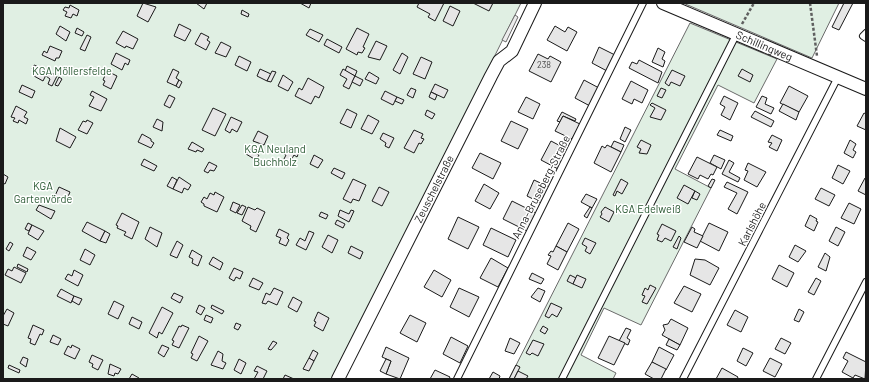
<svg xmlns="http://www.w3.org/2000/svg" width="869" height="382" font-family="Barlow,sans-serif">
<rect width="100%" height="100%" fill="#fff"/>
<g fill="#e0efe3" stroke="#6a6a6a">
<polygon points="3,3 521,3 334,379 3,379"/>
<polygon points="683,3 839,3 812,58"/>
<polygon points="690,23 777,59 754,103 718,85 675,169 711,188 641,325 604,308 581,355 616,373 613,379 509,379"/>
</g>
<polygon fill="#ededed" stroke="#6a6a6a" points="515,15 518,17 506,42 502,40"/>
<g fill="#e6e6e6" stroke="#1a1a1a">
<polygon points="143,3 156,7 148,22 137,16"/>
<polygon points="196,3 207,3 204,9"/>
<polygon points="300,3 311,3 309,8"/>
<polygon points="419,3 444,3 435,21 428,17 430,14 417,7"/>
<polygon points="473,3 493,3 489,11"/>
<polygon points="844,3 853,3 839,30 832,27"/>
<polygon points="70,5 79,10 77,16 73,14 71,18 65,16 67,12 63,10 65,7 69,8"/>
<polygon points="450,6 460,11 453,26 443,21"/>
<polygon points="242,10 249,14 248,17 241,14"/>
<polygon points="179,24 191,30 185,41 174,36"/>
<polygon points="60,26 70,32 66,41 56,34"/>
<polygon points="555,26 565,32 568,27 577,32 567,51 547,40"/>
<polygon points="77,28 84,32 82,36 75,33"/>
<polygon points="357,28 369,34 363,47 365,48 362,53 358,52 357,55 346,49"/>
<polygon points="310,29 323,35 319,42 306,35"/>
<polygon points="123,31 138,39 133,49 126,46 125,48 116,43"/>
<polygon points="201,33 209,37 207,40 210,42 206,50 195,44"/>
<polygon points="87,35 91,37 85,51 80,49"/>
<polygon points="327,39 342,47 339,53 324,45"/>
<polygon points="376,41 387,46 380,60 368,57"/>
<polygon points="221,42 231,47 226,57 215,53"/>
<polygon points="50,46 62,51 59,58 56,58 55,61 42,55 44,51 47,53"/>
<polygon points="599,47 615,55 607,71 592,63"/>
<polygon points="658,48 665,52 662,59 665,61 663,67 652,62"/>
<polygon points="116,53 130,60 128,65 125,63 122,70 111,64"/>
<polygon points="402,53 408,57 400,74 393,70"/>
<polygon points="538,54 548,59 550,56 561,62 551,82 529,71"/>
<polygon points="239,56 251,62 247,71 235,65"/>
<polygon points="421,57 432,62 425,79 413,74"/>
<polygon points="639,60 662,72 658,83 629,68 632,62 637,64"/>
<polygon points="34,65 48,71 43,81 34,76 36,71 32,69"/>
<polygon points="347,66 357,71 355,76 345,71"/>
<polygon points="173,69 179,72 176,78 179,80 176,86 167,82"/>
<polygon points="260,69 271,74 267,81 257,76"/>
<polygon points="343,69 355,76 349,89 343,86 347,79 340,75"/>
<polygon points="742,69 753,75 750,82 738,76"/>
<polygon points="672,70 685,76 680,86 671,82 669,86 665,83"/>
<polygon points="48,71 57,76 52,86 48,84 50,79 46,76"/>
<polygon points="107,71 117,76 111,89 103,85 105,81 103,80"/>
<polygon points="272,71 276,72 271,82 267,81"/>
<polygon points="369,72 379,78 376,84 365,79"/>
<polygon points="283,75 293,82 288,91 278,86"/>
<polygon points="355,76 363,80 360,86 352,82"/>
<polygon points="59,77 62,79 58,86 55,85"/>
<polygon points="308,78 324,87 319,98 315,96 311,104 295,96 299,88 302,90"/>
<polygon points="179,80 182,82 179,88 176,86"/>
<polygon points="584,80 599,88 590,106 575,98"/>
<polygon points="631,81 648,90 642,103 634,99 632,104 622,99"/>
<polygon points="435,84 448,90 444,98 431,92"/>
<polygon points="22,85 35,91 32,98 19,92"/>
<polygon points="789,86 808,96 799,112 780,103"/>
<polygon points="411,88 416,90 413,98 407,95"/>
<polygon points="661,88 666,90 662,98 657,96"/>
<polygon points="92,91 107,99 101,111 89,106 94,97 90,95"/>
<polygon points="385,91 397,97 393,105 381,99"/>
<polygon points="431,92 437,95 435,100 429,97"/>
<polygon points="169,95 175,98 170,108 164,105"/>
<polygon points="724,96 738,103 730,120 721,115 725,107 720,104"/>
<polygon points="762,96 767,98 765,104 774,108 771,114 756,107"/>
<polygon points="397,97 404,100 402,104 395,101"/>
<polygon points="526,97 540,104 533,119 518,112"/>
<polygon points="652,103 666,110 661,120 650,117 655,108 650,105"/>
<polygon points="783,104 799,112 796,120 779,111"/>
<polygon points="16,106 27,112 24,117 28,119 26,124 19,120 18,123 13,121 15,118 11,117"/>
<polygon points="213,108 226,114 215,136 202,130"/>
<polygon points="347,109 357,114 351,128 340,123"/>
<polygon points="427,110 435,114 432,119 425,115"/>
<polygon points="755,111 774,121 771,127 751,117"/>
<polygon points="562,112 576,119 575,121 563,116 560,122 557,121"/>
<polygon points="864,113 866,114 866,130 857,126"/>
<polygon points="368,115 379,121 372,134 361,129"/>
<polygon points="563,116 580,124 572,139 555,131"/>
<polygon points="231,117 242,122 237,132 232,129 230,133 225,130"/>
<polygon points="157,119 163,122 162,131 153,127"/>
<polygon points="87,120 93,123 87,134 78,130 83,121 86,122"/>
<polygon points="511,121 528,129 518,149 501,141"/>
<polygon points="625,127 631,130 625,142 620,139"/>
<polygon points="60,128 76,137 70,148 56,141"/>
<polygon points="414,130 423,134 421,138 424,139 421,144 419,143 414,153 404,148"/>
<polygon points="720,130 733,136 731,141 717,135"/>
<polygon points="258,131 268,136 264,145 253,141"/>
<polygon points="383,133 394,138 389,148 385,146 386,143 380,139"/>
<polygon points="142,134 151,139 151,141 154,143 151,148 138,142"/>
<polygon points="772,135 782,140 777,151 769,147 772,143 768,142"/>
<polygon points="641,140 651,145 647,154 639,153 641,149 637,147"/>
<polygon points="850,140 856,144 853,150 856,152 853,158 844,153"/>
<polygon points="551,141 570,151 560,170 541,160"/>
<polygon points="614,141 624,145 621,152 611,147"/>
<polygon points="192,142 204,149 202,152 197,150 196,152 188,149"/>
<polygon points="607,145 621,152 611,172 594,163 602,146 605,148"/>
<polygon points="286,146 299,152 297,157 294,155 290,162 284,159 286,155 283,153"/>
<polygon points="250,149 259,155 256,160 246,154"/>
<polygon points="480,153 501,163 493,179 472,168"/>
<polygon points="314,155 323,160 318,168 310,164"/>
<polygon points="714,155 725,160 721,169 710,163"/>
<polygon points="697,157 717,167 713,175 711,174 708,179 700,175 698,179 688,174"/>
<polygon points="144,159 157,166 154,171 141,165"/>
<polygon points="729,160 734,163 729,172 740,178 738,182 722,174"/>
<polygon points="209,162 217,166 214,171 210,170 208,173 204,171"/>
<polygon points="748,163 766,172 757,187 744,180 748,171 745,170"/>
<polygon points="838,165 850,171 843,184 832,178"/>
<polygon points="334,168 345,173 342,179 331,173"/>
<polygon points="3,174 8,177 5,184 3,183"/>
<polygon points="172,177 177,180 173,189 167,186"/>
<polygon points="179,177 191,185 188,190 184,188 182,193 173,189"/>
<polygon points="865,178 866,178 866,195 858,191"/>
<polygon points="353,179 366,185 359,201 353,199 351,203 343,199"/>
<polygon points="621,179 628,183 622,194 617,191 615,196 613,195"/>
<polygon points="712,179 715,180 711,188 708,186"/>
<polygon points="534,180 549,187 541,203 527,196"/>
<polygon points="727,182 748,192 737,214 728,209 737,193 724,187"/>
<polygon points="484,184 499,193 490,209 475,201"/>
<polygon points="684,185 695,191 688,204 677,198"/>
<polygon points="59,187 70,192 67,199 64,198 62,202 54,198"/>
<polygon points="379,187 389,192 382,206 372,201"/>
<polygon points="821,188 835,195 829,206 815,199"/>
<polygon points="695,191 700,194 697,200 692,198"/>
<polygon points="215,192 224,197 217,212 204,206 204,204 201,202 204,197 207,199 210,193 214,195"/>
<polygon points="586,194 597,199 592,208 581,202"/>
<polygon points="512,201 536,213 527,231 503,219"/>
<polygon points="233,202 240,205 236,213 230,210"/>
<polygon points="849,203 861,209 854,224 841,218"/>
<polygon points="39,205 55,211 51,219 36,210"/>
<polygon points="242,205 246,207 242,215 237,213"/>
<polygon points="248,207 255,210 257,208 265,212 256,232 250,229 251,226 242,221"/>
<polygon points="590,207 592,208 587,218 584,216"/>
<polygon points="605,207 614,212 609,222 600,217 602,214 601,212"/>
<polygon points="340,210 349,214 351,210 354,211 349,222 338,216"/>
<polygon points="321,212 328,215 326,219 319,216"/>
<polygon points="122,213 139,222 132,239 124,235 126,232 117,228 118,226 116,225"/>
<polygon points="810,215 817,219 816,221 818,222 814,231 805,226"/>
<polygon points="458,217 479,227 468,249 448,239"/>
<polygon points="337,220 345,224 343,228 335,224"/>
<polygon points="87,222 105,231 100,241 82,231"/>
<polygon points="28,223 32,225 29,231 25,229"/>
<polygon points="568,223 579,229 567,252 556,246"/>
<polygon points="709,223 728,232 719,251 700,241"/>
<polygon points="662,224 676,231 671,241 665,238 662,242 657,240 659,235 657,234"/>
<polygon points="32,225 44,231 38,240 28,234"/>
<polygon points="150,227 162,233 157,247 145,239"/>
<polygon points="692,227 695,229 694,232 703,236 697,248 684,242"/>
<polygon points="836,227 845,232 838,246 829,241"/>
<polygon points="491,228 516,240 508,257 483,245"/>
<polygon points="279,229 289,234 287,238 289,240 286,246 279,243 281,238 276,236"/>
<polygon points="105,231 110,234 106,243 100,241"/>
<polygon points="309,231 314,233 306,250 296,245 300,238 305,241"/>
<polygon points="328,235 338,240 332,253 322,247"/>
<polygon points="679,236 681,238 677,249 673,247"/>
<polygon points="585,238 596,243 590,254 585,251 587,247 582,244"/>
<polygon points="177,241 183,245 177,258 170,255"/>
<polygon points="10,242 13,244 9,251 6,249"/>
<polygon points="795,245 806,251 798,262 789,257"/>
<polygon points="351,246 363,252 360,259 348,253"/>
<polygon points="556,246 567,252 558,270 547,264 551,256 548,255 551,251 553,252"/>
<polygon points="27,247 36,252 31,260 23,256"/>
<polygon points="85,249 95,255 90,265 80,260"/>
<polygon points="192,250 202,256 198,266 192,263 193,259 189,257"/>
<polygon points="825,253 830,257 826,271 818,267"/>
<polygon points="213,257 223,263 220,270 209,264"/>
<polygon points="491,258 508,268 498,287 480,278"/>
<polygon points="695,259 705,260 719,268 710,285 690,275"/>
<polygon points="18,264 28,269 27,272 17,267"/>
<polygon points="779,265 794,273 787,287 772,279"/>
<polygon points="14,267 26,273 21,283 5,275 8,269 12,271"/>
<polygon points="234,268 243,272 240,279 236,277 234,281 229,278"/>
<polygon points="74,270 83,275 78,286 65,279 68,274 72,276"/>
<polygon points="434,270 451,280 442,297 424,287"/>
<polygon points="532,273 544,279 541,284 529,279"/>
<polygon points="570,275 576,278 573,284 567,281"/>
<polygon points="577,275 586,279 582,288 573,284"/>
<polygon points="253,278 263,283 259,290 249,286"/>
<polygon points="816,278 821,281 814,295 808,292"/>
<polygon points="650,285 656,288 647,304 642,302 645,296 642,295 645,288 648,290"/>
<polygon points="684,286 701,294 692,312 674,303"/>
<polygon points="274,288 283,292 277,305 268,301 266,304 262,303 266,293 270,295"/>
<polygon points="459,288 479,297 469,317 450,307"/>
<polygon points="538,288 545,291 540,302 531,297"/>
<polygon points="61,289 74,296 71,303 57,296"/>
<polygon points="174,293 183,297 180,303 171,298"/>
<polygon points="74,296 82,299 79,305 72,301"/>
<polygon points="293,297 302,302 297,312 288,307"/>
<polygon points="114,301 124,306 118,319 108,314"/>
<polygon points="551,303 562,308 557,317 552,314 549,318 545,316"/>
<polygon points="199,305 205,308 201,315 196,312"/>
<polygon points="212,305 224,311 222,314 211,308"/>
<polygon points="162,307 173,313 162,334 159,332 157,338 149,333"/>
<polygon points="7,309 14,313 8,326 3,324 3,316"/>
<polygon points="799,309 804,312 799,322 794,320"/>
<polygon points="735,310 748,317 741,332 727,325"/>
<polygon points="318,312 329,318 323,331 314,326 316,322 314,321"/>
<polygon points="206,315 213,318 211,323 204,320"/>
<polygon points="410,315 426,323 417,342 400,333"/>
<polygon points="132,317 142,322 139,329 129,324"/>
<polygon points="671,319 688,328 680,345 662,335 665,330 663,325 668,324"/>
<polygon points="236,323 241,325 238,330 234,328"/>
<polygon points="33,325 44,330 42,335 40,334 35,345 30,343 31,339 28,338"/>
<polygon points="182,325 189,328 179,348 172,345 174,341 172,340 179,326 181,327"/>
<polygon points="543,326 548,329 545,334 540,331"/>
<polygon points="626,328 631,330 627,338 630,340 628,345 619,341"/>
<polygon points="53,335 61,339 58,345 50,342"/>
<polygon points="199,336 208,341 197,361 191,358 193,354 191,353"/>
<polygon points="609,336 625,343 614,365 598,358"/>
<polygon points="451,337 468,346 460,363 443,354"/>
<polygon points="510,338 520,343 514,354 505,351"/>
<polygon points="781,338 791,343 785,354 775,349"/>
<polygon points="669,339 680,345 677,350 666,345"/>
<polygon points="533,340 544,344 538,356 532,353 530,355 526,353"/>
<polygon points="273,341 277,343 271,350 268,349"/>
<polygon points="72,345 80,349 75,359 64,354 68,346 71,348"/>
<polygon points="162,345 169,348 164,357 158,353"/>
<polygon points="386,347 409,358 400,379 386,374 391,361 382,357"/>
<polygon points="659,347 674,355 666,370 652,362"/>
<polygon points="743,348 753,353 746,366 737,361"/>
<polygon points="313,350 318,353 314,361 309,358"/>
<polygon points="218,351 223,354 222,361 226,363 223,369 211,365"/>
<polygon points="846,352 866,362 865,379 855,375 853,378 842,372 848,361 843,358"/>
<polygon points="92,355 103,360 98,370 92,367 93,364 89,362"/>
<polygon points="23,357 28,359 26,367 20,363"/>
<polygon points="309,358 314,361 309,371 303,369"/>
<polygon points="770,358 782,364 775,377 763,371"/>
<polygon points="239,359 246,363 241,374 234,370"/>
<polygon points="386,359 391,361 386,374 380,371"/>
<polygon points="652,362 666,369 661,379 654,379 645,374"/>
<polygon points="110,364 121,369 118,374 115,373 114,376 108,374"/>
<polygon points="9,365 20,370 19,373 8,368"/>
<polygon points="516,365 520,367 514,379 509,379"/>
<polygon points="257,366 267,371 263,379 254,379 258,372 254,371"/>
<polygon points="722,368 738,377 737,379 716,379"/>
<polygon points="435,370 450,377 449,379 430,379"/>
<polygon points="518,371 528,376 526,379 514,379"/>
<polygon points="493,372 500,376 499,379 489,379"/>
<polygon points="132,374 139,378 138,379 129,379"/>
<polygon points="285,375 294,379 283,379"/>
</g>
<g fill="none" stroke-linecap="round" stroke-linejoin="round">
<g stroke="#1a1a1a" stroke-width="8">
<g id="service">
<polyline points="866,33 863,36 866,38"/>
<polyline points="457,379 643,3"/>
<polyline points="562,379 737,33"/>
<polyline points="683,379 838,77"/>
<polyline points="816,379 866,282"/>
</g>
</g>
<g stroke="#1a1a1a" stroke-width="14">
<g id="minor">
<path id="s1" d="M663,3L866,89"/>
<path id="s2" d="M338,379L491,76L499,61L512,51L535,3"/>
</g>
</g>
<g stroke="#5f5f5f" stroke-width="2.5" stroke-dasharray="3 2" stroke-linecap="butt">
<polyline points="810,3 817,56"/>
<polyline points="742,24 754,3"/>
</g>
<use href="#service" stroke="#fff" stroke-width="6"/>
<use href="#minor" stroke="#fff" stroke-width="12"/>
</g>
<g text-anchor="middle" stroke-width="3" stroke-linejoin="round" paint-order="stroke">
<g font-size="9" fill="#4d4d4d">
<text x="544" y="68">238</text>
</g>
<g font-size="11" fill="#1a1a1a" stroke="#fff">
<text dy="4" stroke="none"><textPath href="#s1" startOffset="110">Schillingweg</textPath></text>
<text transform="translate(541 187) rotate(-63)" y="4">Anna-Bruseberg-Straße</text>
<text dy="4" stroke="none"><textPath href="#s2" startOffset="213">Zeuschelstraße</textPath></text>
<text transform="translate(752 224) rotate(-63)" y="4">Karlshöhe</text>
</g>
<g font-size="11" fill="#2b5a34" stroke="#fff">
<text x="72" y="75">KGA Möllersfelde</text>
<text x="275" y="153">KGA Neuland<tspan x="275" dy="13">Buchholz</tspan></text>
<text x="43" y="190">KGA<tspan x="43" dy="13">Gartenvörde</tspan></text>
<text x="648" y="213">KGA Edelweiß</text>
</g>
</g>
<rect width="869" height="382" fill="none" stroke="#1a1a1a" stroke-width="8"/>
</svg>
